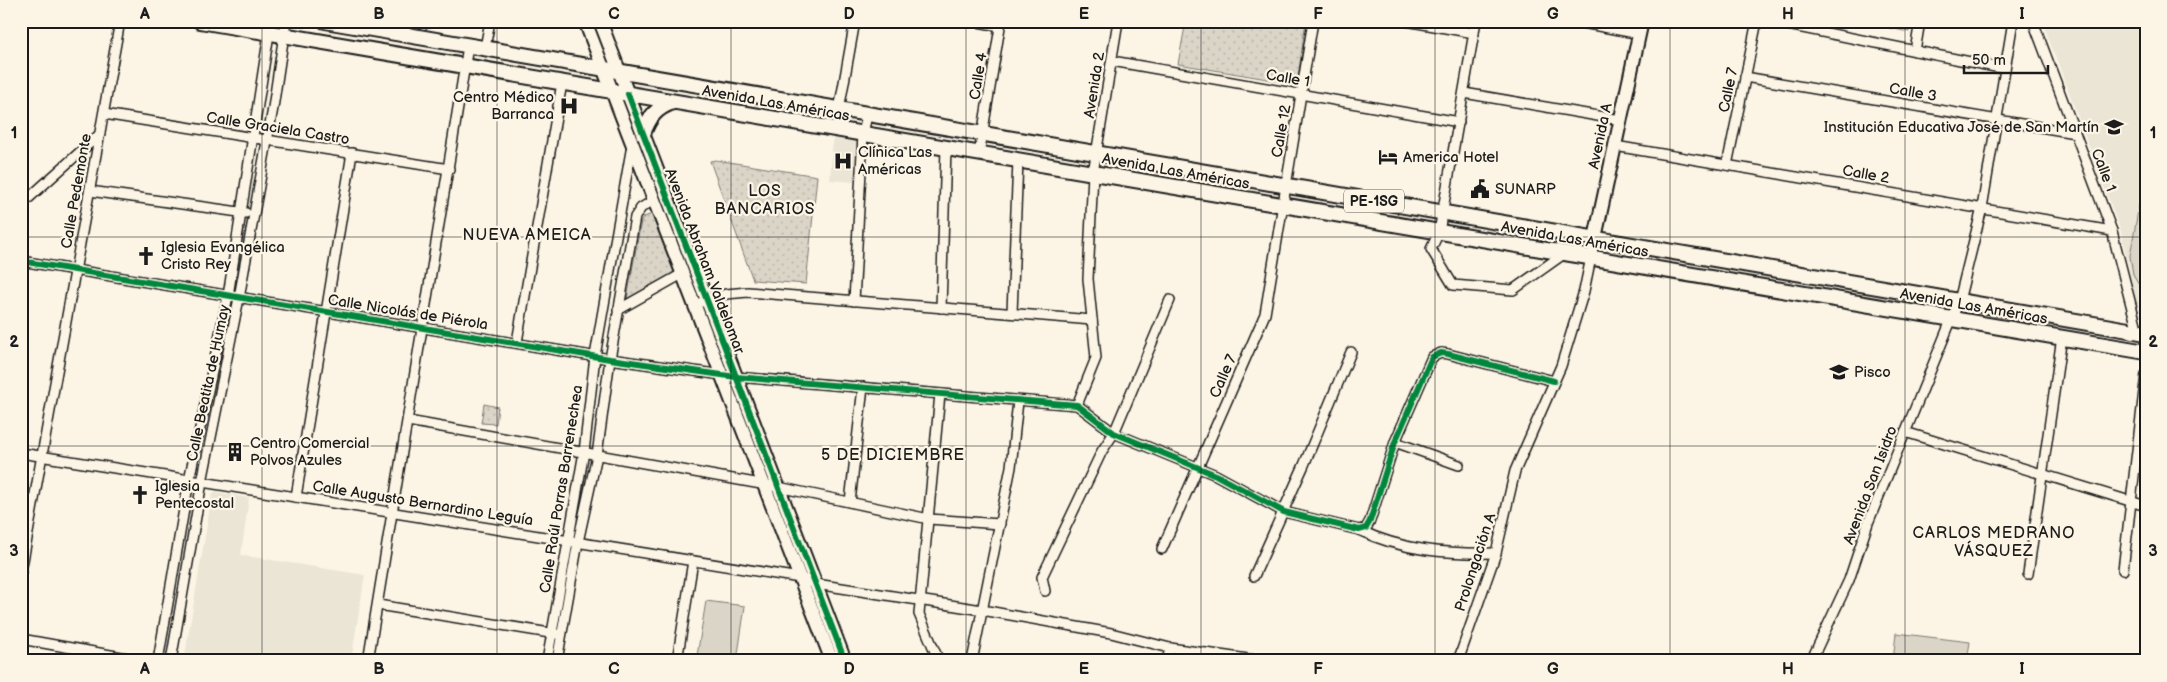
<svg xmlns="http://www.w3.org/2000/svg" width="2167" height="682" font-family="'Balsamiq Sans',sans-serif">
<defs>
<pattern id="park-dots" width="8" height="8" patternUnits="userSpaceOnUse" patternTransform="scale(1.25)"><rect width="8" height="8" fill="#dbd5c8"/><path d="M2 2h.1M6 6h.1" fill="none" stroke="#bbb6ab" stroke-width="1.8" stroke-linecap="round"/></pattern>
</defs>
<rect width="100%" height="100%" fill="#fcf5e5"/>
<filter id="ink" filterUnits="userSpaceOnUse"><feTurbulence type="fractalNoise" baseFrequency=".02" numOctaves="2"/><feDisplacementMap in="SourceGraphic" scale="10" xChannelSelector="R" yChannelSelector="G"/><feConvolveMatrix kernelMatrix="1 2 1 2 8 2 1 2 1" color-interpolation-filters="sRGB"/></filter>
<g filter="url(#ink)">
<g fill="#ebe5d6">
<polygon points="2042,21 2146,21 2146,317 2139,315 2121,232"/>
<polygon points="833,138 857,142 854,182 830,180"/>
<polygon points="216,492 249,498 241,555 365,575 351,661 184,661 212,495"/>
</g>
<g fill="#dbd5c8" stroke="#7c7872">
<polygon points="2146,166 2146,296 2133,274 2130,256"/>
<polygon points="706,601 745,606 737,661 697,656"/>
<polygon points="1896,633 1970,642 1967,661 1893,661"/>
</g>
<g fill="url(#park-dots)" stroke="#7c7872">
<polygon points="1186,21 1306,21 1297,84 1178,64"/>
<polygon points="1855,21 1911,21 1909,32"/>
<polygon points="716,160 817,176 806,284 753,280 710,161"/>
<polygon points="652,214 656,216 676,267 674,273 627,299 641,221 644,217"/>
<polygon points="484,404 498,407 496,424 481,423"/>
</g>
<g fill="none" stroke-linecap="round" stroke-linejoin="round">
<g stroke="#1c1c1c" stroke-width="12">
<g id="street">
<polyline points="972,21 1000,26"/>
<polyline points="1406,21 1474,33"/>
<polyline points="1476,21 1439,232 1431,249 1453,285 1513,290 1565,253"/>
<polyline points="1572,21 1640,34"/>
<polyline points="1768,21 2005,69"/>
<polyline points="2033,21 2112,231 2138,332"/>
<polyline points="485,48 490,21"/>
<polyline points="1915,51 1920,21"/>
<polyline points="1112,61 1459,122"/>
<polyline points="1745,77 2075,133"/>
<polyline points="1464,93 1621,120"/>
<polyline points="839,110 855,21"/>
<polyline points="104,114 449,169"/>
<polyline points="1615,146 2112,231"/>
<polyline points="979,154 1001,21"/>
<polyline points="1727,165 1757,21"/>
<polyline points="90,191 246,213"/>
<polyline points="21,205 100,134"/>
<polyline points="21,261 610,359 736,377 1077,405 1114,433 1216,475 1284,512 1359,530 1366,528 1370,521 1395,442 1432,357 1441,353 1448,354 1554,381"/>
<polyline points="854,301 863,134 867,115"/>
<polyline points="702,302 726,294 748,292 1092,320"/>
<polyline points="941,308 946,148"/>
<polyline points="618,310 682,274"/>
<polyline points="1012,313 1018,160"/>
<polyline points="517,342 562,83"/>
<polyline points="1077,405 1096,358 1088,279 1093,173 1118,21"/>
<polyline points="408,421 778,487 929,519 1000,524"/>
<polyline points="1905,432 2146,506"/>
<polyline points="1395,442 1459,465"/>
<polyline points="21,453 800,578 816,584 982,610 1111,633 1170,648 1262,661"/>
<polyline points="296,497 352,153"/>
<polyline points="850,502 863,387"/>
<path d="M1359,530C1403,551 1447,554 1496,553"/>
<polyline points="1162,549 1265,314 1313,21"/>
<polyline points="2123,570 2146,374"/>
<polyline points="21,572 120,21"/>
<polyline points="2028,574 2062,337"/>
<polyline points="1254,576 1304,465 1351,352"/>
<polyline points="1045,591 1042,577 1102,451 1114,433 1170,300"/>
<polyline points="378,605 556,634"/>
<polyline points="21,639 144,661"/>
<polyline points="158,661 189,480 228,296 271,21"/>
<polyline points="171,661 202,482 239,298 273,108 286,21"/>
<polyline points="368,661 468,46"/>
<polyline points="547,661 584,452 595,356 632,145"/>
<polyline points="557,661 578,542 597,455 610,359 635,217 641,208 654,200"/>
<polyline points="677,661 693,561"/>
<polyline points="939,661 919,614 940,394"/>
<polyline points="972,661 1011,467 1018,401"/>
<polyline points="1167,661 1170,648"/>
<polyline points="1458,661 1496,553 1515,471 1561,366 1584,291 1595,238"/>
<polyline points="1811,661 1849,580 1868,523 1959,301 1982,208 2013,21"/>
</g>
</g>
<g stroke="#1c1c1c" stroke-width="16">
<g id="secondary">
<polyline points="585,21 832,661"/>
<polyline points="600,21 845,661"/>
<polyline points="1595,238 1642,21"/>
</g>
</g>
<g stroke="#1c1c1c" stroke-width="18">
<g id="primary">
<polyline points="200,21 2146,352"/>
<polyline points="325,21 2146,333"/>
<path d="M643,134C649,117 656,108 673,102"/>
</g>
</g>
<use href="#street" stroke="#fcf5e5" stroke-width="9"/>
<use href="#secondary" stroke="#fcf5e5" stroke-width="12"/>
<use href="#primary" stroke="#fcf5e5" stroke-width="14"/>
<g stroke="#fcf5e5" stroke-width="9">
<g id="cycleway">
<polyline points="628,94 845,661"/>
<polyline points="21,261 610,359 736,377 1077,405 1114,433 1216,475 1284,512 1359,530 1366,528 1370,521 1395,442 1432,357 1441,353 1448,354 1554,381"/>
</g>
</g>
<use href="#cycleway" stroke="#00873e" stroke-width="6"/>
</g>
</g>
<path fill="none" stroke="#1c1c1c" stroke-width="1" stroke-opacity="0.55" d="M262,21V661M497,21V661M731,21V661M966,21V661M1201,21V661M1435,21V661M1670,21V661M1905,21V661M21,237H2146M21,446H2146"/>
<defs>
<g id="hospital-bare" transform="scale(1.5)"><path d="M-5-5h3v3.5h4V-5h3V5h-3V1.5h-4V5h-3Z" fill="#1c1c1c" stroke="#fcf5e5" stroke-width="2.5" paint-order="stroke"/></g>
<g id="school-bare" transform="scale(1.5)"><path d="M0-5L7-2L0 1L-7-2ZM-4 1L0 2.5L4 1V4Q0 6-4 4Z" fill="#1c1c1c" stroke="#fcf5e5" stroke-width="2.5" paint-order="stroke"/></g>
<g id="hotel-bare" transform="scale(1.5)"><path d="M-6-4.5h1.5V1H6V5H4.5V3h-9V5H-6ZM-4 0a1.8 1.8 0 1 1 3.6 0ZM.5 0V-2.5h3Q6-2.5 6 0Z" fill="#1c1c1c" stroke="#fcf5e5" stroke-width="2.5" paint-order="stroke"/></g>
<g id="civic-bare" transform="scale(1.5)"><path d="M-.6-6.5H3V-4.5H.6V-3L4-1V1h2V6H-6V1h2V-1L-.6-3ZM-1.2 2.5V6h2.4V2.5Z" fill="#1c1c1c" stroke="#fcf5e5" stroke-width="2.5" paint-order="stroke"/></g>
<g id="church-bare" transform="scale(1.5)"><path d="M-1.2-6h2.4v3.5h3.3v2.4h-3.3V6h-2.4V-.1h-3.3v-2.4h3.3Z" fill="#1c1c1c" stroke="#fcf5e5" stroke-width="2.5" paint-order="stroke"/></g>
<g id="building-bare" transform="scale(1.5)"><path d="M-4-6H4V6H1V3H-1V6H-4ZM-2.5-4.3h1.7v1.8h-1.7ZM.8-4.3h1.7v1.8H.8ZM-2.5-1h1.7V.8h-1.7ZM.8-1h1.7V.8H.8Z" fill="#1c1c1c" stroke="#fcf5e5" stroke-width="2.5" paint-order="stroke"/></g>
</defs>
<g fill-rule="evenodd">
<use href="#hospital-bare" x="569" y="106"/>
<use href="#school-bare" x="2114" y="127"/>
<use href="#hotel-bare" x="1388" y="157"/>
<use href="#hospital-bare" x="843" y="161"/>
<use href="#civic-bare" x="1480" y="189"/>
<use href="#church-bare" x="146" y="256"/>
<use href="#school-bare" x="1839" y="372"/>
<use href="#building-bare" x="235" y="452"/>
<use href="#church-bare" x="140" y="495"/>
</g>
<g text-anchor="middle" stroke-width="4.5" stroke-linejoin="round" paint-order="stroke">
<rect fill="#fcf5e5" stroke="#5f5d58" stroke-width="1" x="1344" y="189.5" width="60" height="23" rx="4"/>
<g font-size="14" font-weight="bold" fill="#1c1c1c">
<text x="1374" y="206">PE-1SG</text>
</g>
<g font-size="15" fill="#1c1c1c" stroke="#fcf5e5">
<text transform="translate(978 76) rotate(-81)" y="5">Calle 4</text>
<text transform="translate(1288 78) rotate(10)" y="5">Calle 1</text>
<text transform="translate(1094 85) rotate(-81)" y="5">Avenida 2</text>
<text transform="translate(1728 90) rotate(-78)" y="5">Calle 7</text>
<text transform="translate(1913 92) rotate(10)" y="5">Calle 3</text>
<text transform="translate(776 103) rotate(10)" y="5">Avenida Las Américas</text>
<text transform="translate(278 128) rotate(9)" y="5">Calle Graciela Castro</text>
<text transform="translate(1281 131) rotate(-80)" y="5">Calle 12</text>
<text transform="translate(1600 136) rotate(-78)" y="5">Avenida A</text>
<text transform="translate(2104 170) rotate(69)" y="5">Calle 1</text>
<text transform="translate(1176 171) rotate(10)" y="5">Avenida Las Américas</text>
<text transform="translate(1866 174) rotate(10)" y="5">Calle 2</text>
<text transform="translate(76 191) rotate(-80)" y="5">Calle Pedemonte</text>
<text transform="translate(1575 239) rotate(10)" y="5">Avenida Las Américas</text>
<text transform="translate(705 261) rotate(69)" y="5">Avenida Abraham Valdelomar</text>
<text transform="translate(1974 306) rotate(10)" y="5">Avenida Las Américas</text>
<text transform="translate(408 312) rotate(9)" y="5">Calle Nicolás de Piérola</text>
<text transform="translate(1223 376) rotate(-66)" y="5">Calle 7</text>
<text transform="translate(208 383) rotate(-78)" y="5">Calle Beatita de Humay</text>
<text transform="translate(1870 485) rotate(-69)" y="5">Avenida San Isidro</text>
<text transform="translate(561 489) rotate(-81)" y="5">Calle Raúl Porras Barrenechea</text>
<text transform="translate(423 503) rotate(9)" y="5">Calle Augusto Bernardino Leguía</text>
<text transform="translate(1475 562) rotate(-72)" y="5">Prolongación A</text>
</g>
<g font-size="15" fill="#1c1c1c" stroke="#fcf5e5" text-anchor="start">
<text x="554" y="102" text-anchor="end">Centro Médico<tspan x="554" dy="17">Barranca</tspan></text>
<text x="2099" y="132" text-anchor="end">Institución Educativa José de San Martín</text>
<text x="858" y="157">Clínica Las<tspan x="858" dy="17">Américas</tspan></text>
<text x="1403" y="162">America Hotel</text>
<text x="1495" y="194">SUNARP</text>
<text x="161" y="252">Iglesia Evangélica<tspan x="161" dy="17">Cristo Rey</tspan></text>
<text x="1854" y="377">Pisco</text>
<text x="250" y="448">Centro Comercial<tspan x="250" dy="17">Polvos Azules</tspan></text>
<text x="155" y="491">Iglesia<tspan x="155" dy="17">Pentecostal</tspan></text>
</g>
<g font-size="16" letter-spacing="1" fill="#1c1c1c" stroke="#fcf5e5">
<text x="765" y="196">LOS<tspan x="765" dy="18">BANCARIOS</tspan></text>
<text x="527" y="240">NUEVA AMEICA</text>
<text x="893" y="460">5 DE DICIEMBRE</text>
<text x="1994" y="538">CARLOS MEDRANO<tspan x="1994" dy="18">VÁSQUEZ</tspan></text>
</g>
</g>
<rect width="2167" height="682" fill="none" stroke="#fcf5e5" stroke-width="55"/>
<path d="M1964 65v8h84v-8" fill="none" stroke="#1c1c1c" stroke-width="2.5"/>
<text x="1972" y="65" font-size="15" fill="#1c1c1c" stroke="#fcf5e5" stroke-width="4" paint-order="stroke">50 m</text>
<rect x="28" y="28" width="2112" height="626" fill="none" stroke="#1c1c1c" stroke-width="2"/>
<g font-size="16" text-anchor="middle" font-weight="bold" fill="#1c1c1c">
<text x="145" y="19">A</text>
<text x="379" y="19">B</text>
<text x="614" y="19">C</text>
<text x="849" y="19">D</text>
<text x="1084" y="19">E</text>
<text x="1318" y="19">F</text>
<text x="1553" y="19">G</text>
<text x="1788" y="19">H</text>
<text x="2022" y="19">I</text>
<text x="14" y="138">1</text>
<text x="2153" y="138">1</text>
<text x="14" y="347">2</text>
<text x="2153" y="347">2</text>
<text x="14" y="556">3</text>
<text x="2153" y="556">3</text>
<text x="145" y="674">A</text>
<text x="379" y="674">B</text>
<text x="614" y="674">C</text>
<text x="849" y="674">D</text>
<text x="1084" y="674">E</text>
<text x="1318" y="674">F</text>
<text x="1553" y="674">G</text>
<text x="1788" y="674">H</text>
<text x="2022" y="674">I</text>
</g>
</svg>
